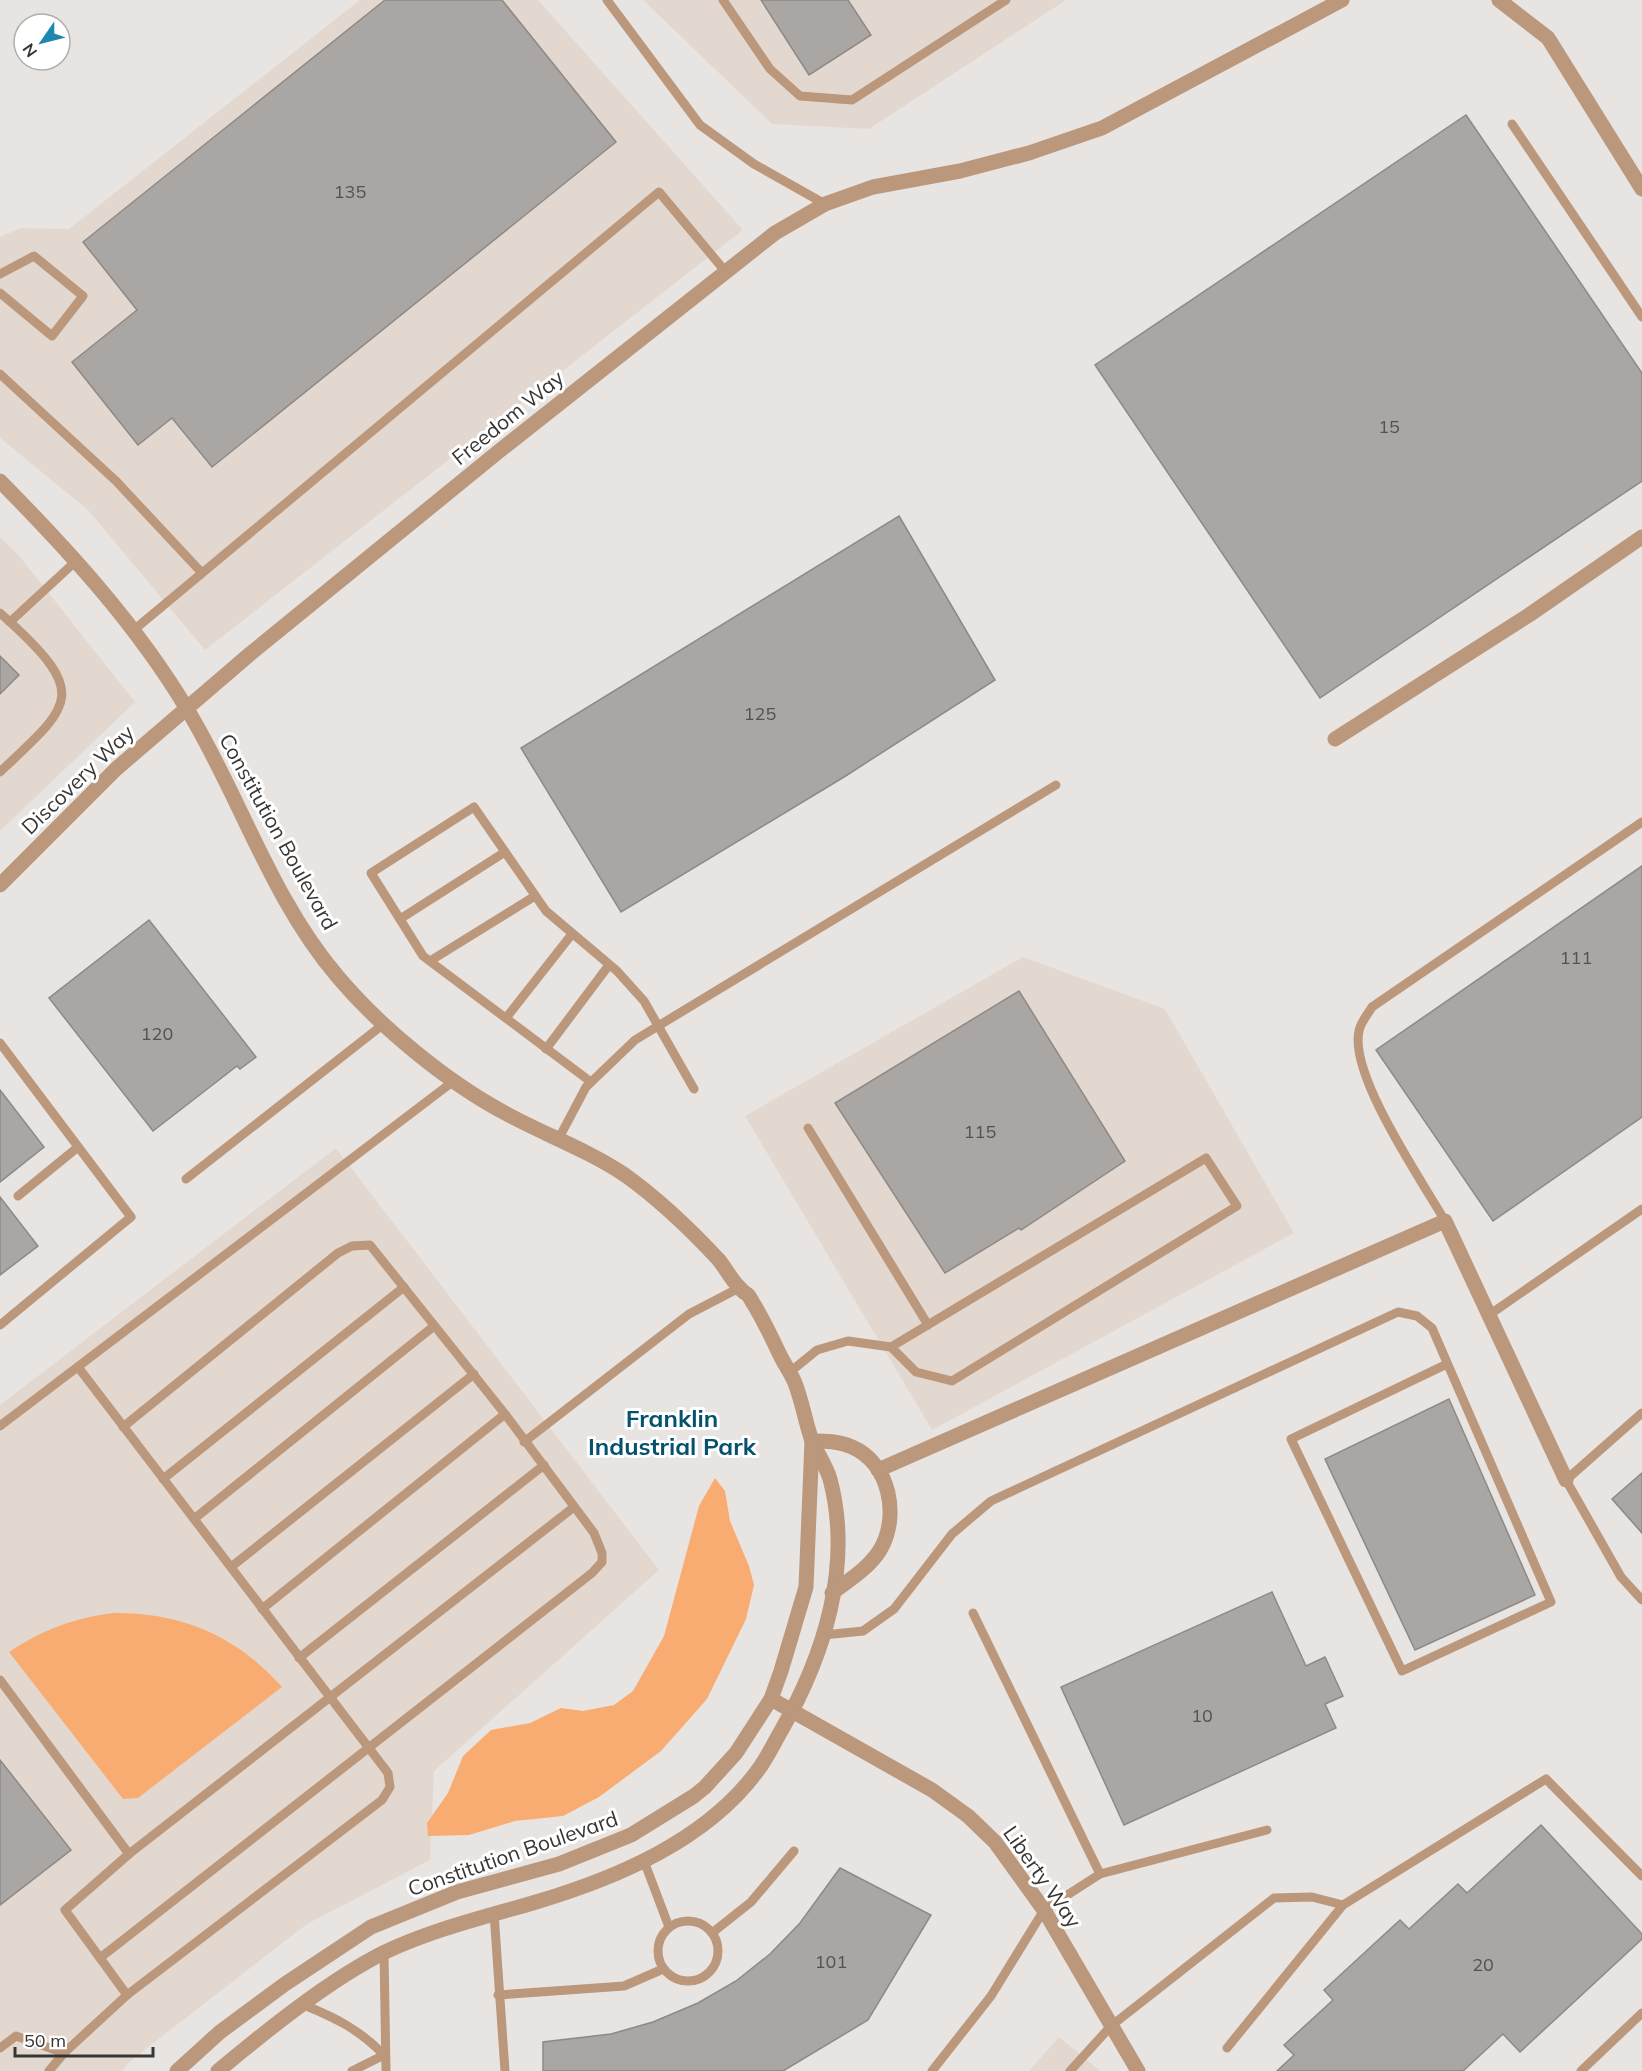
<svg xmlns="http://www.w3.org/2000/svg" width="1642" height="2071" font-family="Mulish,sans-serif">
<rect width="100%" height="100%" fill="#e8e4e1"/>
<g fill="#e3d8d0">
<polygon points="360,0 538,0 743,230 205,650 88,510 0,438 0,237 21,228 69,229"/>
<polygon points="643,0 1066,0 869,129 772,124"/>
<polygon points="0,537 20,557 135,702 0,831"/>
<polygon points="1023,957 1165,1009 1294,1233 932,1430 745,1116"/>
<polygon points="336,1148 659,1570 434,1771 430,1860 307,1924 129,2062 122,2071 0,2071 0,1405"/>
<polygon points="1059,2037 1100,2071 1029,2071"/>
</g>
<g fill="#f9ac71">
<polygon points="715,1478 725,1491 730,1521 749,1566 754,1585 746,1619 707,1699 661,1751 599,1797 563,1816 515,1821 469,1835 428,1836 427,1823 448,1793 463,1756 491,1730 530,1723 561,1708 583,1711 614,1705 633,1691 664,1636 699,1506"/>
<path d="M113,1613C181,1612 237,1636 282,1687L138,1798L123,1799L9,1652C42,1630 74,1618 113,1613Z"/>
</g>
<g fill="#aaa6a4" stroke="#8d8987" stroke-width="1.5">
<polygon points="385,0 502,0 616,142 212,467 172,418 138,445 72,362 137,310 83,242"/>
<polygon points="761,0 848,0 871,35 809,75"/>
<polygon points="1466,115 1642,373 1642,481 1320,698 1095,365"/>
<polygon points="899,516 995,680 844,777 621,912 521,748"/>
<polygon points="0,656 19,675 0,694"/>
<polygon points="1642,866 1642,1117 1493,1221 1376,1050"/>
<polygon points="149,920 256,1057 240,1069 237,1066 153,1131 49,998"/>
<polygon points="1019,991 1125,1161 1021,1230 1019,1228 945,1273 835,1103"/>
<polygon points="0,1090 44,1147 0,1182"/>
<polygon points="0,1197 38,1246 0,1275"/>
<polygon points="1449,1399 1535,1595 1415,1650 1325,1459"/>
<polygon points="1642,1473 1642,1533 1612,1499"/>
<polygon points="1272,1592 1306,1666 1325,1657 1343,1696 1325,1704 1336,1728 1124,1825 1061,1687"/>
<polygon points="0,1760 71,1850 0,1905"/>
<polygon points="1541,1825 1642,1934 1642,1939 1520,2052 1503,2034 1463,2071 1277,2071 1294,2055 1284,2045 1333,2000 1324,1990 1400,1920 1409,1929 1458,1884 1467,1893"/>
<polygon points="840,1868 931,1915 868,2020 783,2071 543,2071 543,2042 611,2034 653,2022 698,2003 736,1981 770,1954 800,1923"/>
</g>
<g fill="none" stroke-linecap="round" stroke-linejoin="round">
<g stroke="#bb977c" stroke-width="9">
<polyline points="607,0 700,125 754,164 825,204"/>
<polyline points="723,0 770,69 800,96 852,100 1006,0"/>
<polyline points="1512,124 1642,317"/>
<polyline points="0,274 34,256 83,296 52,336 0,293"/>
<polyline points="0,374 116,481 202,573"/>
<polyline points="0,613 10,622 76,561"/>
<polyline points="135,629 659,192 725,271"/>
<path d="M0,772C70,706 90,695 10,622"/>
<polyline points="400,919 505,852"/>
<polyline points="430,961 535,896"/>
<polyline points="506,1018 572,934"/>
<polyline points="0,1043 131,1217 0,1325"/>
<polyline points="546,1049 609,965"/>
<polyline points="591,1082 423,956 371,873 474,807 546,911 617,971 644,1001 694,1089"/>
<polyline points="808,1128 928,1325"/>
<polyline points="559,1138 586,1087 635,1040 1056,785"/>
<polyline points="186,1179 385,1023"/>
<polyline points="18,1196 78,1147"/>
<path d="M1445,1221C1422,1181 1349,1075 1359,1031C1360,1023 1368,1014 1372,1007L1642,822"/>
<polyline points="1489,1315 1642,1209"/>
<polyline points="78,1367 388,1773 390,1787 382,1800 127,1995"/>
<polyline points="790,1372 817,1350 848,1341 891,1347 916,1372 952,1381 1237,1206 1206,1158 891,1347"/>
<polyline points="1642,1413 1566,1480 1621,1577 1642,1600"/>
<polyline points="0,1426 455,1080"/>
<polyline points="524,1442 689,1314 739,1288"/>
<polyline points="163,1479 404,1287"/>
<polyline points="194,1519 434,1326"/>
<polyline points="231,1567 474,1374"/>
<polyline points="262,1609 505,1414"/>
<polyline points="973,1613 1100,1874"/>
<polyline points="824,1635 863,1631 894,1609 952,1534 991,1501 1398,1312 1417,1316 1432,1328 1551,1602 1402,1671 1291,1439 1447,1364"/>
<polyline points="299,1658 544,1465"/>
<polyline points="0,1680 129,1854 65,1910 127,1995 64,2053 49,2071"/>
<polyline points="129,1854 574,1507"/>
<polyline points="644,1861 669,1927"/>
<polyline points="494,1913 505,2071"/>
<circle cx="688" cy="1951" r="30"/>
<polyline points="712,1933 751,1902 794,1851"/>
<polyline points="384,1953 386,2071"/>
<polyline points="100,1958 592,1573 602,1562 602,1553 594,1533 505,1414 370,1245 352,1246 338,1253 123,1427"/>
<polyline points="498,1995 624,1986 663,1969"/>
<path d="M304,2005C336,2018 360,2030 384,2055L352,2071"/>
<polyline points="0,2048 16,2036 64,2053"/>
<polyline points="1227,2048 1343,1905"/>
<polyline points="932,2071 991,1996 1044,1910 1100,1874 1267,1830"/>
<polyline points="1070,2071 1111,2026 1274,1898 1312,1897 1343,1905 1546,1779 1642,1876"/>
<polyline points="1581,2071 1642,2013"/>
</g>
<g stroke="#bb977c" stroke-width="15">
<polyline points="1499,0 1548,38 1642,189"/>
<path d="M0,481C70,552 136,624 187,709C240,796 271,899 338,977C380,1027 447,1082 505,1113C545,1135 588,1150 625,1175C660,1200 689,1228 718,1259C725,1267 730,1278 738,1286C750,1300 744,1287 753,1303C763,1319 771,1336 779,1353C784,1364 791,1373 795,1383C802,1401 805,1420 811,1438C816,1452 826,1465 830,1479C853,1566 824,1656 781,1731C774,1743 767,1758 758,1770C707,1840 617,1878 536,1902C485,1917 434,1929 385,1952C329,1980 266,2031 218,2071"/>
<polyline points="1335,739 1529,615 1642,537"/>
<polyline points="0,885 116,769 250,654 498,452 775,233 825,204 873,187 960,171 1029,153 1102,128 1342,0"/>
<path d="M812,1441C826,1441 839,1441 852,1447C890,1463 900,1517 880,1550C869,1568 849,1580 832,1593"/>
<polyline points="878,1470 1445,1221 1566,1480"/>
<polyline points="771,1699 932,1790 968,1816 995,1842 1044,1910 1138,2071"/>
<polyline points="177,2071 220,2032 285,1984 371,1927 457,1892 559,1864 631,1835 694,1796 705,1787 736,1753 771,1699 781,1671 806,1587 812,1441"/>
</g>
</g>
<g text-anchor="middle" stroke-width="6" stroke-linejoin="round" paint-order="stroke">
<g font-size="18" fill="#545251">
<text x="350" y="198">135</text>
<text x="1389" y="433">15</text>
<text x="760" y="720">125</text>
<text x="1576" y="964">111</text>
<text x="157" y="1040">120</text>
<text x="980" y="1138">115</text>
<text x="1202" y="1722">10</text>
<text x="831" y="1968">101</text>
<text x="1483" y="1971">20</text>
</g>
<g font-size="21" fill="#383635" stroke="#fff">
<text transform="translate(508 418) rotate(-39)" y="7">Freedom Way</text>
<text transform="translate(78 780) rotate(-44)" y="7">Discovery Way</text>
<text transform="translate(278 832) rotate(61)" y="7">Constitution Boulevard</text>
<text transform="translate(513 1854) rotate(-19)" y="7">Constitution Boulevard</text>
<text transform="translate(1042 1877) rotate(55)" y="7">Liberty Way</text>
</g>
<g font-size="24" font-weight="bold" fill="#04526d" stroke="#fff">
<text x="672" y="1427">Franklin<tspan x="672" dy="28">Industrial Park</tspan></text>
</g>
</g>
<g transform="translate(42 42) rotate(235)"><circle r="28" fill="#ffffff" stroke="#afafae" stroke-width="1.5"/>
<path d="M0-4.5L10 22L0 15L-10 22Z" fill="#1d87af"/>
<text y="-9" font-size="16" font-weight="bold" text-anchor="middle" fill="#383635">N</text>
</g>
<path d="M15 2047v9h138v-9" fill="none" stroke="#383635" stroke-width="3"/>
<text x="24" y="2047" font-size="18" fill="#383635" stroke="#ffffff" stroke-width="4.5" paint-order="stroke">50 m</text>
</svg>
